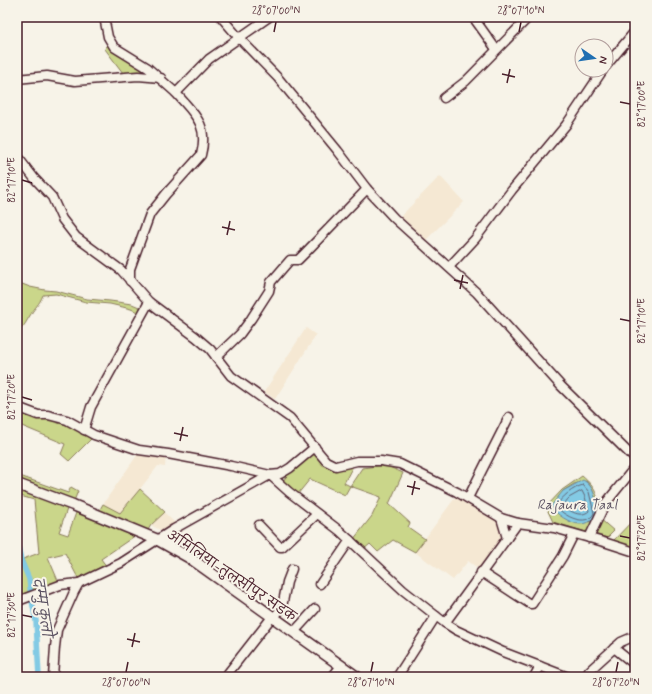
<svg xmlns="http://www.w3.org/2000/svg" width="652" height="694" font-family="Mynerve,'Playpen Sans Deva',sans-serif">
<rect width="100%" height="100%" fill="#f7f3e8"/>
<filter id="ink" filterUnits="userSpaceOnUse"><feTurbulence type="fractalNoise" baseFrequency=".025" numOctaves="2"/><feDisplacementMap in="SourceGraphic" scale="8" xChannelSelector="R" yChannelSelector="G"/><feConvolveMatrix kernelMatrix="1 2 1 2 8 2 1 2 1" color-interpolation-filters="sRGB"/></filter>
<g filter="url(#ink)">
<g fill="#f5e8d3">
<polygon points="440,176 464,202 426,240 400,217"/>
<polygon points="306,328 316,335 275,399 264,392"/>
<polygon points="140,451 166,455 165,467 158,466 140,489 175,523 162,531 123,510 120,514 103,504"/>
<polygon points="457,495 497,520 505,532 479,569 468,561 453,580 415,552"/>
<polygon points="17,620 26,677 17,677"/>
</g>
<g fill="#cad68a" stroke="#8a7a5a">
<polygon points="108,43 152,75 123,73 105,49"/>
<path d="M17,282L30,287L45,290L56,291L87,299L110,301L132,304L144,309L142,314L131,309L110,304L86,302L56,294L43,295C39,305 35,307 31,314C25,323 26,325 17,332Z"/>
<polygon points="17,410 58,420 93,437 69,461 61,454 65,444 17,424"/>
<path d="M311,454H314L331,469H344L353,466L344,483L350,486L362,468L385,465L403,473L389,504L410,523L408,527L425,539L415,552L393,540L378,552L370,544L363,550L353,540L372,516L381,497L350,486L345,495L310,479L297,495L283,483C285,473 303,461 311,454Z"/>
<polygon points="17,475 68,493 71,487 78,491 74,501 17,481"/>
<path d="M582,476C596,488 598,495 600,512L598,513C596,502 595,489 586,481L574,484L563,491L565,518L571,522L595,519L586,532L553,522L546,507L562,490Z"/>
<polygon points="17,487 68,506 59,532 68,535 77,510 139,533 101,559 107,567 83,578 78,578 65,553 48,557 59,583 32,594 29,576 23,559 39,553 34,500 17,495"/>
<polygon points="140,489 165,512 151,525 148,530 99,511 103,504 120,513"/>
<polygon points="599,518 614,531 607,538 592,533"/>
<polygon points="635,518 635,548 613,541"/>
<path d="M17,554C18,569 30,572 29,591L23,595H17Z"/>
</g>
<path fill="#83cae4" stroke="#6c869a" d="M583,480C595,486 596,501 598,513L595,519C591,521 585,524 580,524C571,524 555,514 551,506L563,491Z"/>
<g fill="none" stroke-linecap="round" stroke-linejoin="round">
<g stroke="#616375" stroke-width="1">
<path d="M583,485L589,492L594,513C587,528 563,516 556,506C562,497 572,488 583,485Z"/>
<path d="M582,491L585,497L589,511C581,518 570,512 563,505L569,498Z"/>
</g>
<polyline stroke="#83cae4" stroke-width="5.5" points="17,541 21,560 29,579 31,596 36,621 39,677"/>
<g stroke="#4a1f2b" stroke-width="11">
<g id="minor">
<polyline points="104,17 108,37 114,47 148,68 176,93"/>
<polyline points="221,17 240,39 278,78 338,151 367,189 394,218 477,293 561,386 635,459"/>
<polyline points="473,17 496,49"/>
<polyline points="606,66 635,31"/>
<polyline points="17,79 47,76 75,81 138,76 161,78"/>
<polyline points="444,98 466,81 529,17"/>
<polyline points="17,156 34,178 52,197 62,219 76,237 121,270 149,302 196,337 210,349 231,376 290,418 326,461 336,466 357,461 381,461 400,464 457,492 501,518 518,523 554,528 607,543 635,552"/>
<polyline points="449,267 475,239 512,190 566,125 603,70"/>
<path d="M130,281V269L150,214L166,194L201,155C209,124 194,114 176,93L209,59L269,17"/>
<polyline points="216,357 240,334 251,319 269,291 271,282 290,260 298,260 306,252 367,189"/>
<polyline points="17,407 38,415 48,415 67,420 94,435 139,450 168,454 231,466 270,475 289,492 340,531 403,590 445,623 456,630 503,652 568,677"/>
<polyline points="84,430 91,407 149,302"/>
<polyline points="468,498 509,417"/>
<polyline points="501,518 507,538"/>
<polyline points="259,525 280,547 282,547 317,514"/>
<polyline points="589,538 605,504 635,467"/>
<polyline points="481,572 530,604 532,604 563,556 574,534"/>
<polyline points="320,584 350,540"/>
<polyline points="18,601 60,585 79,583"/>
<polyline points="274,618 282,607 287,582 292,569"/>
<polyline points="445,623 518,523"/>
<polyline points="294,632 315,609"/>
<polyline points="614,648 635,665"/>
<polyline points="53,677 55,647 57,630 74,592 79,583 121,563 174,529 270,475 280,474 290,468 315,447"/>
<polyline points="225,677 272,617"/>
<polyline points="332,677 341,666"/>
<polyline points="397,677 436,616"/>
<polyline points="534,677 540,666"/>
<polyline points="586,677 589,671 621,642 635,636"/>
</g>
</g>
<g stroke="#4a1f2b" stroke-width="13">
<polyline id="major" points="17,484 73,505 158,540 190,558 357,677"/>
</g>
<use href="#minor" stroke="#f7f3e8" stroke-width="8"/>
<use href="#major" stroke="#f7f3e8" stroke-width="10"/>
</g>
</g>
<path fill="none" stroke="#4a1f2b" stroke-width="1.5" d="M274,32L276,22M519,32L521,22M502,74L515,77M507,83L510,69M620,102L630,104M22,180L32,183M222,227L235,230M227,235L230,221M454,280L468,283M460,289L463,275M620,319L630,321M22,397L32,400M174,433L188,436M180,441L183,427M407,486L420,489M412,495L415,481M620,536L630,538M22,615L32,617M127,639L140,642M132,647L135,633M126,672L128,662M371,672L373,662M616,672L618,662"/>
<g text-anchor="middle" stroke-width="4" stroke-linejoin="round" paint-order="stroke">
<g font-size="13" fill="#4a1f2b" stroke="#f7f3e8">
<text transform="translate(232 575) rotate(34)" y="5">अमिलिया-तुलसीपुर सडक</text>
</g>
<g font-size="14" font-style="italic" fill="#5b5262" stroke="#f7f3e8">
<text x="577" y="509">Rajaura Taal</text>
<text transform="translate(43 607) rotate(81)" y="5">दम्मु कुलो</text>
</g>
</g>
<rect width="652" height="694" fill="none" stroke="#f7f3e8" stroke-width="44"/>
<g transform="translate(594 58) rotate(103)"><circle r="19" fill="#f7f3e8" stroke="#b29e9c"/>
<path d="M0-3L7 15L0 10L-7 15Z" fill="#1f6fb2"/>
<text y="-6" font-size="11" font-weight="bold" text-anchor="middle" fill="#4a1f2b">N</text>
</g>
<rect x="22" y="22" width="608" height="650" fill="none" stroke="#4a1f2b" stroke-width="1.5"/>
<g font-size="10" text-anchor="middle" fill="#4a1f2b">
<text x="276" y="14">28°07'00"N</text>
<text x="521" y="14">28°07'10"N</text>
<text transform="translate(641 104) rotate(-90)" y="4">82°17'00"E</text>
<text transform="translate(11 180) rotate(-90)" y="4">82°17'10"E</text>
<text transform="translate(641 321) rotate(-90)" y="4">82°17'10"E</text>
<text transform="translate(11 397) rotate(-90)" y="4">82°17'20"E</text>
<text transform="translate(641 538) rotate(-90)" y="4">82°17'20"E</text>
<text transform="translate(11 615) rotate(-90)" y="4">82°17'30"E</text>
<text x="126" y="686">28°07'00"N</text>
<text x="371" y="686">28°07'10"N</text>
<text x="616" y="686">28°07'20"N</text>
</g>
</svg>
